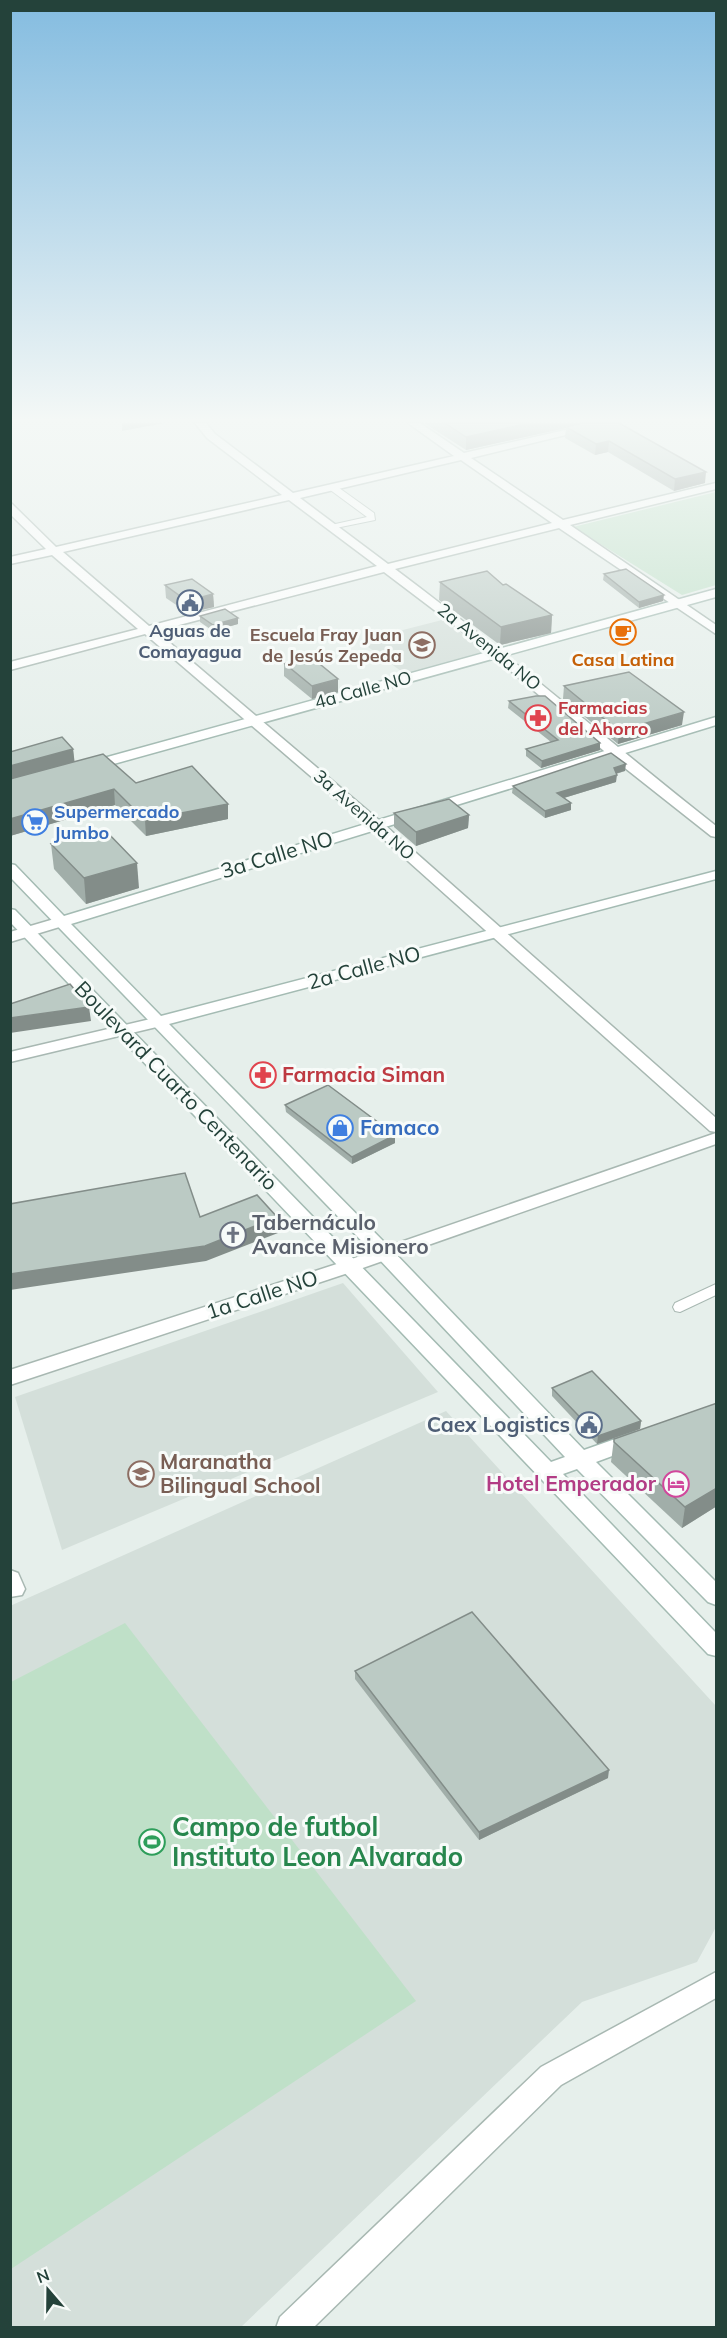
<svg xmlns="http://www.w3.org/2000/svg" width="727" height="2338" font-family="Mulish,sans-serif">
<rect width="100%" height="100%" fill="#e6efeb"/>
<g fill="#d4dfda">
<polygon points="442,620 484,649 484,653 405,674 360,641"/>
<polygon points="343,1283 438,1392 62,1550 15,1397"/>
<polygon points="446,1411 716,1706 716,1927 697,1962 582,2002 241,2327 11,2327 10,1606"/>
</g>
<g fill="#bfe0c8">
<polygon points="716,492 716,585 682,595 573,527"/>
<polygon points="125,1623 416,2001 11,2269 11,1682"/>
</g>
<g fill="none" stroke-linecap="round" stroke-linejoin="round">
<g stroke="#a8b8b2" stroke-width="2">
<g id="lane">
<polygon points="329,485 335,485 374,513 375,520 331,529 331,525 367,517 329,489"/>
<polygon points="716,1284 716,1295 680,1312 675,1311 673,1307 675,1303"/>
</g>
</g>
<g stroke="#a8b8b2" stroke-width="3">
<g id="street">
<path d="M195,423H206L215,434L293,493L454,456L408,423H420L464,453L596,423H615L471,458L563,520L716,483V489L570,525L716,625V634L559,528L395,569C505,651 608,741 716,826V837L711,836L611,757L483,647L384,572L156,631L381,822L716,1118V1132L710,1131L371,828L145,634L10,670V662L138,629L52,555L10,564V557L46,549L11,515L10,502L56,547L282,495L207,438ZM461,460L552,523L388,564L300,498ZM289,500L377,566L149,626L63,552Z"/>
<polygon points="61,917 66,919 69,922 66,925 10,942 10,932"/>
<polygon points="159,1017 165,1019 167,1022 165,1025 10,1062 10,1052"/>
<polygon points="716,1133 716,1144 357,1270 10,1385 10,1370 343,1262"/>
<polygon points="10,1570 18,1573 25,1589 22,1595 10,1597"/>
<polygon points="716,1972 716,1998 561,2085 313,2328 276,2328 280,2317 541,2067"/>
</g>
</g>
<g stroke="#a4bbb3" stroke-width="3">
<g id="secondary">
<polygon points="716,589 716,597 92,770 82,770 80,767 82,764"/>
<polygon points="716,717 716,725 71,924 161,1016 716,871 716,879 169,1024 392,1250 584,1450 635,1432 642,1435 645,1440 642,1445 596,1462 716,1582 716,1605 708,1602 577,1469 563,1474 716,1633 716,1656 708,1654 10,922 10,909 15,910 551,1462 565,1457 378,1258 10,877 10,864 15,865 64,916"/>
</g>
</g>
<use href="#lane" fill="#fff" fill-rule="evenodd"/>
<use href="#street" fill="#fff" fill-rule="evenodd"/>
<use href="#secondary" fill="#fff" fill-rule="evenodd"/>
</g>
<g fill="#a1aea9">
<polygon points="424,423 619,423 705,483 674,491 608,452 595,455 565,438 566,428 466,450"/>
<polygon points="604,574 663,601 639,608 603,580"/>
<polygon points="440,582 503,585 552,615 551,633 500,645 439,600"/>
<polygon points="165,585 213,594 214,607 188,613 166,598"/>
<polygon points="200,616 238,624 213,631 200,622"/>
<polygon points="284,663 338,692 312,699 284,676"/>
<polygon points="564,686 682,725 618,744 563,699"/>
<polygon points="509,701 600,750 541,768 526,756 526,749 551,742 508,708"/>
<polygon points="73,749 74,761 136,783 228,804 228,819 146,836 115,805 10,836"/>
<polygon points="625,771 616,774 616,782 564,798 571,803 571,810 545,818 512,793 513,786"/>
<polygon points="394,813 469,815 468,828 416,846 394,827"/>
<polygon points="51,844 139,888 86,904 54,869"/>
<polygon points="285,1105 395,1143 352,1164 286,1112"/>
<polygon points="552,1388 641,1421 640,1429 597,1444 552,1396"/>
<polygon points="717,1403 717,1506 682,1528 611,1462 614,1439"/>
<polygon points="355,1671 608,1778 479,1840 355,1679"/>
</g>
<g fill="#838d89">
<polygon points="122,423 165,423 122,431"/>
<polygon points="529,423 589,423 566,427 566,428 466,450 466,437"/>
<polygon points="609,441 608,452 595,455 596,444"/>
<polygon points="706,472 705,483 674,491 675,479"/>
<polygon points="213,594 214,607 188,613 187,601"/>
<polygon points="664,595 663,601 639,608 639,602"/>
<polygon points="552,615 551,633 500,645 501,627"/>
<polygon points="238,618 238,624 213,631 213,625"/>
<polygon points="338,679 338,692 312,699 312,686"/>
<polygon points="684,712 682,725 618,744 619,731"/>
<polygon points="600,743 600,750 541,768 542,761"/>
<polygon points="73,749 75,765 10,783 10,766"/>
<polygon points="626,764 625,771 614,774 614,768"/>
<polygon points="617,775 616,782 557,800 557,793"/>
<polygon points="114,789 115,805 10,836 10,819"/>
<polygon points="571,803 571,810 545,818 545,811"/>
<polygon points="228,804 228,819 146,836 145,820"/>
<polygon points="469,815 468,828 416,846 416,832"/>
<polygon points="137,863 139,888 86,904 84,878"/>
<polygon points="89,1007 91,1021 10,1033 10,1018"/>
<polygon points="395,1135 395,1143 352,1164 352,1157"/>
<polygon points="277,1217 278,1233 206,1261 10,1290 10,1274"/>
<polygon points="641,1421 640,1429 597,1444 598,1436"/>
<polygon points="717,1488 717,1506 682,1528 685,1507"/>
<polygon points="609,1770 608,1778 479,1840 479,1832"/>
</g>
<g fill="#bbcac4" stroke="#838d89" stroke-width="1.5">
<polygon points="445,423 529,423 466,437"/>
<polygon points="582,423 619,423 706,472 675,479 609,441 596,444 566,427"/>
<polygon points="626,569 664,595 639,602 604,574"/>
<polygon points="487,571 503,585 506,584 552,615 501,627 440,582"/>
<polygon points="192,579 213,594 187,601 165,585"/>
<polygon points="225,609 238,618 213,625 200,616"/>
<polygon points="310,656 338,679 312,686 284,663"/>
<polygon points="629,672 684,712 619,731 564,686"/>
<polygon points="536,696 545,696 600,743 542,761 526,749 558,740 509,701"/>
<polygon points="62,737 73,749 10,766 10,752"/>
<polygon points="611,753 626,764 614,768 617,775 557,793 571,803 545,811 513,786"/>
<polygon points="103,754 136,783 192,766 228,804 145,820 114,789 10,819 10,779"/>
<polygon points="449,799 469,815 416,832 394,813"/>
<polygon points="104,829 137,863 84,878 51,844"/>
<polygon points="70,984 89,1007 10,1018 10,1004"/>
<polygon points="328,1085 395,1135 352,1157 285,1105"/>
<polygon points="185,1173 200,1217 257,1195 277,1217 205,1246 10,1274 10,1204"/>
<polygon points="592,1371 641,1421 598,1436 552,1388"/>
<polygon points="717,1403 717,1488 685,1507 614,1442 614,1439"/>
<polygon points="472,1612 609,1770 479,1832 355,1671"/>
</g>
<linearGradient id="sky" x2="0" y2="1"><stop stop-color="#84bce0"/><stop offset="0.56" stop-color="#f4f8f6"/><stop offset="1" stop-color="#f4f8f6" stop-opacity="0"/></linearGradient>
<rect width="727" height="750" fill="url(#sky)"/>
<defs>
<g id="civic-ring" transform="scale(1.35)"><circle r="9.5" fill="#f7fbf9" stroke="#5c6f8a" stroke-width="1.5"/><path d="M-.6-6.5H3V-4.5H.6V-3L4-1V1h2V6H-6V1h2V-1L-.6-3ZM-1.2 2.5V6h2.4V2.5Z" fill="#5c6f8a"/></g>
<g id="cafe-ring" transform="scale(1.35)"><circle r="9.5" fill="#f7fbf9" stroke="#e8710a" stroke-width="1.5"/><path d="M-5.5-4.5H6V0H3Q3 3.5 0 3.5H-2.5Q-5.5 3.5-5.5 0ZM3-3.2v2h1.7v-2ZM-6 4.5H4V6H-6Z" fill="#e8710a"/></g>
<g id="school-ring" transform="scale(1.35)"><circle r="9.5" fill="#f7fbf9" stroke="#8d6e63" stroke-width="1.5"/><path d="M0-5L7-2L0 1L-7-2ZM-4 1L0 2.5L4 1V4Q0 6-4 4Z" fill="#8d6e63"/></g>
<g id="pharmacy-ring" transform="scale(1.35)"><circle r="9.5" fill="#f7fbf9" stroke="#e0444e" stroke-width="1.5"/><path d="M-2-6h4v4h4v4h-4v4h-4v-4h-4v-4h4Z" fill="#e0444e"/></g>
<g id="supermarket-ring" transform="scale(1.35)"><circle r="9.5" fill="#f7fbf9" stroke="#3f7fe0" stroke-width="1.5"/><path d="M-6-5.5h2.5l.6 2H6L4.5 2H-2.5L-4.4-4H-6ZM-1.5 3.2a1.3 1.3 0 1 0 .1 0ZM3 3.2a1.3 1.3 0 1 0 .1 0Z" fill="#3f7fe0"/></g>
<g id="shop-ring" transform="scale(1.35)"><circle r="9.5" fill="#f7fbf9" stroke="#3f7fe0" stroke-width="1.5"/><path d="M-5-2.5h2.3a2.7 3.5 0 0 1 5.4 0H5L5.5 6h-11ZM-1.5-2.5h3a1.5 2.3 0 0 0-3 0Z" fill="#3f7fe0"/></g>
<g id="church-ring" transform="scale(1.35)"><circle r="9.5" fill="#f7fbf9" stroke="#6b7280" stroke-width="1.5"/><path d="M-1.2-6h2.4v3.5h3.3v2.4h-3.3V6h-2.4V-.1h-3.3v-2.4h3.3Z" fill="#6b7280"/></g>
<g id="hotel-ring" transform="scale(1.35)"><circle r="9.5" fill="#f7fbf9" stroke="#d1479c" stroke-width="1.5"/><path d="M-6-4.5h1.5V1H6V5H4.5V3h-9V5H-6ZM-4 0a1.8 1.8 0 1 1 3.6 0ZM.5 0V-2.5h3Q6-2.5 6 0Z" fill="#d1479c"/></g>
<g id="stadium-ring" transform="scale(1.35)"><circle r="9.5" fill="#f7fbf9" stroke="#2e9e5b" stroke-width="1.5"/><path d="M0-5a6.5 5 0 1 0 0 10a6.5 5 0 1 0 0-10ZM-3.5-1.8h7v3.6h-7Z" fill="#2e9e5b"/></g>
</defs>
<g fill-rule="evenodd">
<use href="#civic-ring" x="190" y="603"/>
<use href="#cafe-ring" x="623" y="632"/>
<use href="#school-ring" x="422" y="645"/>
<use href="#pharmacy-ring" x="538" y="718"/>
<use href="#supermarket-ring" x="35" y="822"/>
<use href="#pharmacy-ring" x="263" y="1075"/>
<use href="#shop-ring" x="340" y="1128"/>
<use href="#church-ring" x="233" y="1235"/>
<use href="#civic-ring" x="589" y="1425"/>
<use href="#school-ring" x="141" y="1474"/>
<use href="#hotel-ring" x="676" y="1484"/>
<use href="#stadium-ring" x="152" y="1842"/>
</g>
<g text-anchor="middle" stroke-width="6" stroke-linejoin="round" paint-order="stroke">
<g font-size="18" font-weight="bold" fill="#4e5e75" stroke="#f7fbf9">
<text x="190" y="637">Aguas de<tspan x="190" dy="21">Comayagua</tspan></text>
</g>
<g font-size="18" font-weight="bold" fill="#785e54" stroke="#f7fbf9" text-anchor="end">
<text x="402" y="641">Escuela Fray Juan<tspan x="402" dy="21">de Jesús Zepeda</tspan></text>
</g>
<g font-size="18" fill="#24423a" stroke="#f7fbf9">
<text transform="translate(489 647) rotate(39)" y="6">2a Avenida NO</text>
<text transform="translate(363 690) rotate(-15)" y="6">4a Calle NO</text>
<text transform="translate(364 815) rotate(41)" y="6">3a Avenida NO</text>
</g>
<g font-size="18" font-weight="bold" fill="#c56008" stroke="#f7fbf9">
<text x="623" y="666">Casa Latina</text>
</g>
<g font-size="18" font-weight="bold" fill="#be3a42" stroke="#f7fbf9" text-anchor="start">
<text x="558" y="714">Farmacias<tspan x="558" dy="21">del Ahorro</tspan></text>
</g>
<g font-size="18" font-weight="bold" fill="#366cbe" stroke="#f7fbf9" text-anchor="start">
<text x="54" y="818">Supermercado<tspan x="54" dy="21">Jumbo</tspan></text>
</g>
<g font-size="21" fill="#24423a" stroke="#f7fbf9">
<text transform="translate(277 855) rotate(-17)" y="7">3a Calle NO</text>
<text transform="translate(364 968) rotate(-15)" y="7">2a Calle NO</text>
<text transform="translate(176 1086) rotate(46)" y="7">Boulevard Cuarto Centenario</text>
<text transform="translate(262 1295) rotate(-18)" y="7">1a Calle NO</text>
</g>
<g font-size="21" font-weight="bold" fill="#be3a42" stroke="#f7fbf9" text-anchor="start">
<text x="282" y="1082">Farmacia Siman</text>
</g>
<g font-size="21" font-weight="bold" fill="#366cbe" stroke="#f7fbf9" text-anchor="start">
<text x="360" y="1135">Famaco</text>
</g>
<g font-size="21" font-weight="bold" fill="#5b616d" stroke="#f7fbf9" text-anchor="start">
<text x="252" y="1230">Tabernáculo<tspan x="252" dy="24">Avance Misionero</tspan></text>
</g>
<g font-size="21" font-weight="bold" fill="#4e5e75" stroke="#f7fbf9" text-anchor="end">
<text x="570" y="1432">Caex Logistics</text>
</g>
<g font-size="21" font-weight="bold" fill="#785e54" stroke="#f7fbf9" text-anchor="start">
<text x="160" y="1469">Maranatha<tspan x="160" dy="24">Bilingual School</tspan></text>
</g>
<g font-size="21" font-weight="bold" fill="#b23c85" stroke="#f7fbf9" text-anchor="end">
<text x="656" y="1491">Hotel Emperador</text>
</g>
<g font-size="26" font-weight="bold" fill="#27864d" stroke="#f7fbf9" text-anchor="start">
<text x="172" y="1836">Campo de futbol<tspan x="172" dy="30">Instituto Leon Alvarado</tspan></text>
</g>
</g>
<rect width="727" height="2338" fill="none" stroke="#24423a" stroke-width="24"/>
<g transform="translate(48 2290) rotate(340)" stroke="#f7fbf9" stroke-width="4.5" paint-order="stroke">
<path d="M0-4.5L10 22L0 15L-10 22Z" fill="#24423a"/>
<text y="-9" font-size="16" font-weight="bold" text-anchor="middle" fill="#24423a">N</text>
</g>
</svg>
